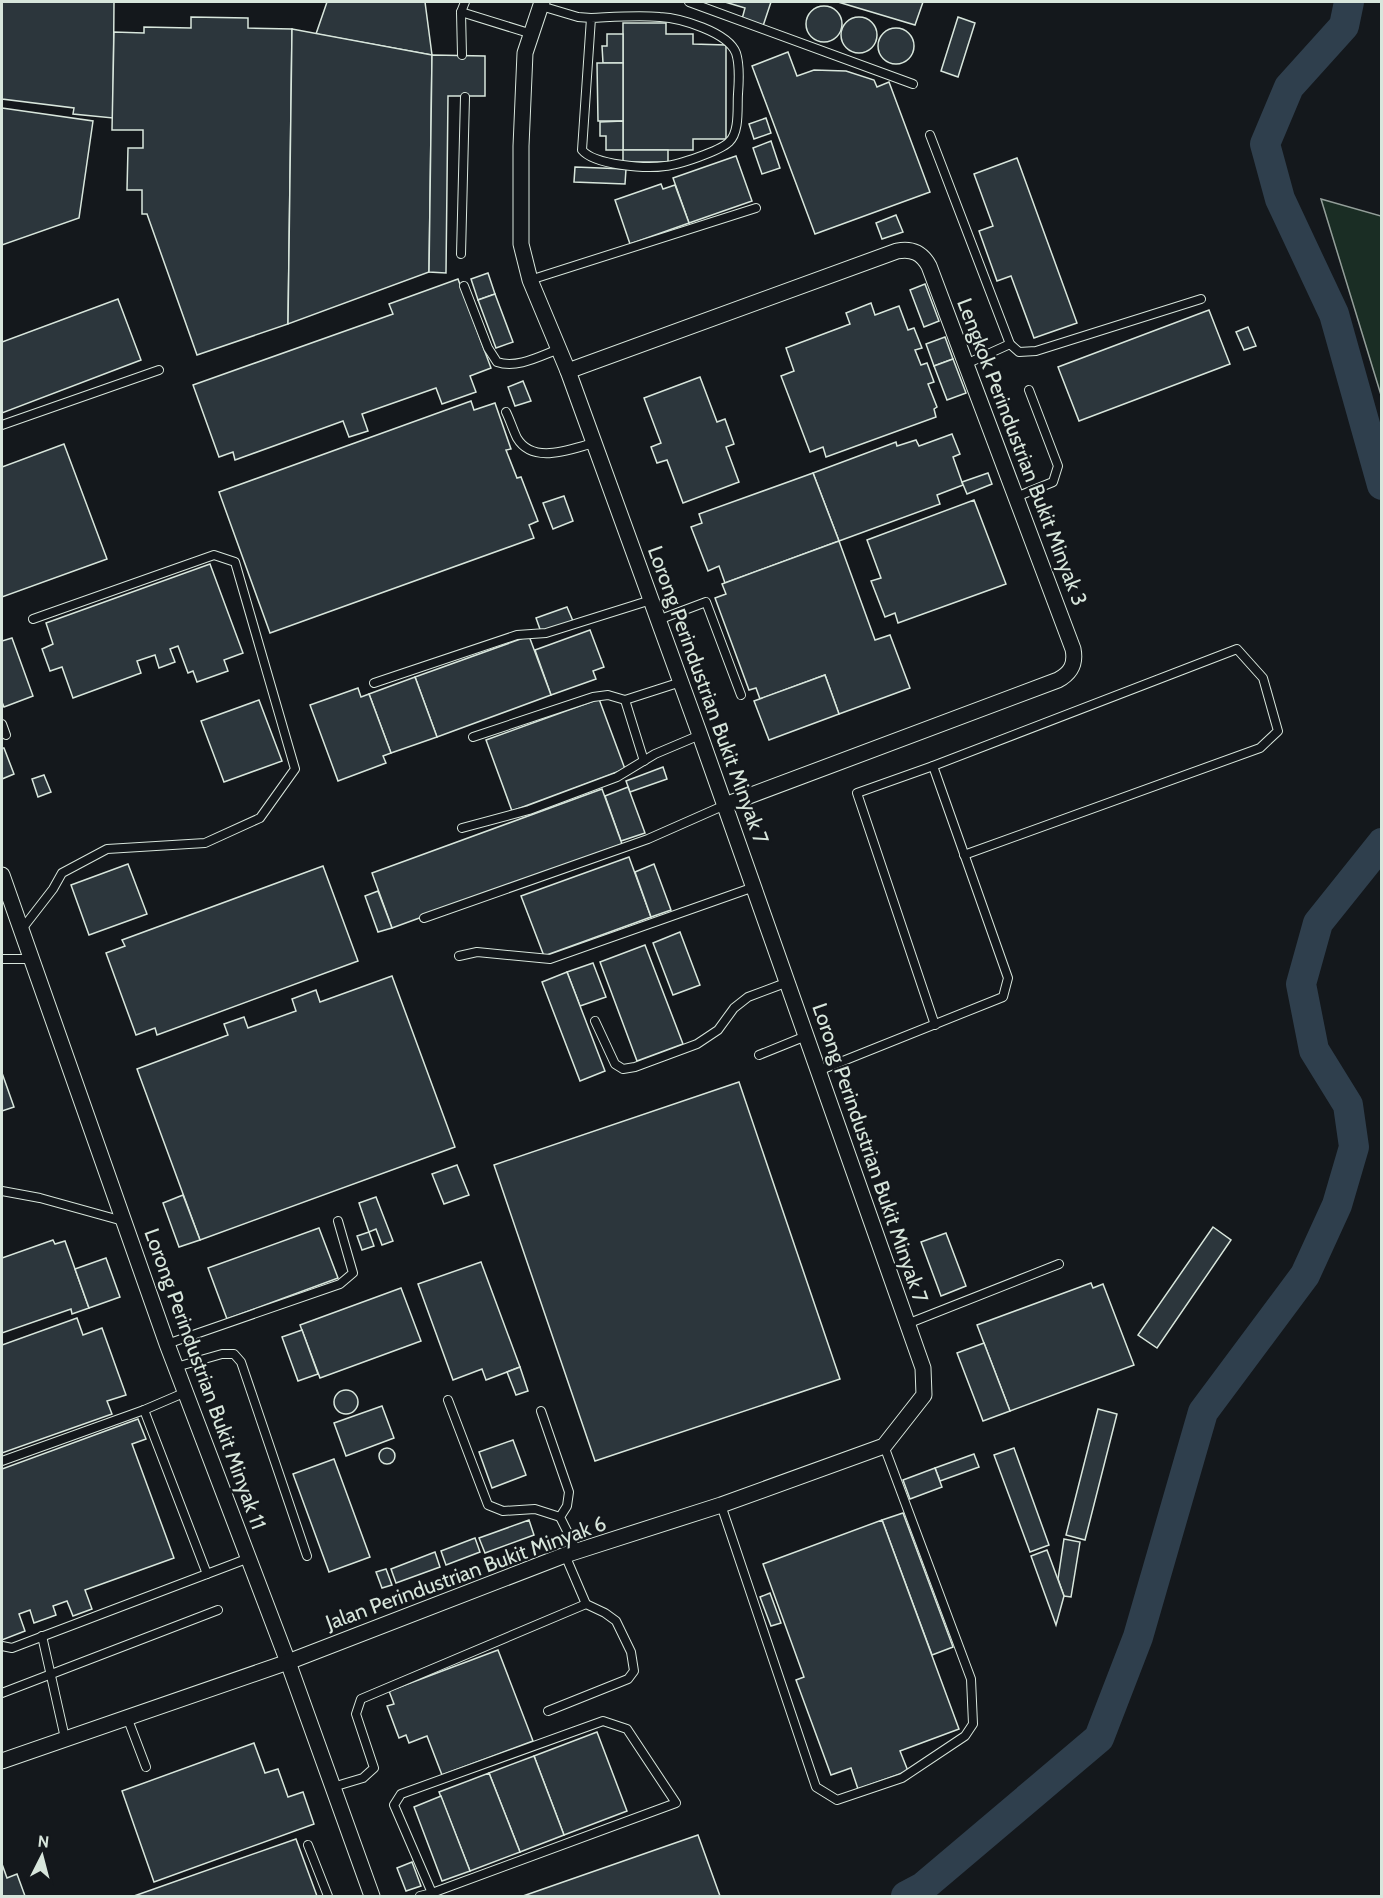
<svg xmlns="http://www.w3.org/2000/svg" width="1383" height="1898" font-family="Cabin,sans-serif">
<rect width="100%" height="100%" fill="#14181c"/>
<polygon fill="#1a2d24" stroke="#939e99" stroke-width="1.5" points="1321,199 1381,216 1381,395"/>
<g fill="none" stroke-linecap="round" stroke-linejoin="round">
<g stroke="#2f3f4d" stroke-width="30">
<polyline points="1349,2 1344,26 1289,87 1265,144 1280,199 1334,314 1382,485"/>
<polyline points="906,1896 923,1887 1099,1738 1138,1637 1203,1412 1305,1275 1337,1205 1354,1147 1348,1105 1314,1050 1301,984 1318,923 1382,843"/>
</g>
</g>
<g fill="#2c363c" stroke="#d8e6dc" stroke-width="1.5">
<polygon points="2,2 114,2 113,118 73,114 74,108 2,99"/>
<polygon points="327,2 425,2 432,55 316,34"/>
<polygon points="725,2 771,2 763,26 742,19 745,8"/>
<polygon points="838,2 923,2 915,25"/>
<circle cx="824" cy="24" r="18"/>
<circle cx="859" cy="35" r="18"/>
<polygon points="191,17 248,18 248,28 292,29 288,324 197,355 147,214 142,214 142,190 127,190 128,148 143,148 143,130 112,130 114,32 144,33 144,27 191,28"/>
<polygon points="958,17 975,23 958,77 941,71"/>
<polygon points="623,23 666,23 666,34 693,34 693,44 726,45 726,139 693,139 693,150 623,150"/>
<circle cx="896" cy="46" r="18"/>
<polygon points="292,29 432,55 429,272 288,324"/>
<polygon points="607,34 623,34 623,63 603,63 602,46 607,46"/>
<polygon points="788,52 797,76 814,70 846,71 874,80 877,87 889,82 930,192 815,234 752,66"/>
<polygon points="432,55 485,56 485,96 448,96 446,273 429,272"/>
<polygon points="597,63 623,63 623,121 598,121"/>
<polygon points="2,108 93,121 79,218 2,245"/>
<polygon points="766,118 771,133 754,139 749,124"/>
<polygon points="623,121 623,150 606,150 606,136 600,136 600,122"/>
<polygon points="771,141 780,168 762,174 753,148"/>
<rect x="623" y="150" width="45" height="12"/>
<polygon points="736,156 752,201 689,223 673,178"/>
<polygon points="1017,158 1077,323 1034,338 1011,276 997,281 979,231 993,226 974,174"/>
<polygon points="575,167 626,169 625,184 574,182"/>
<polygon points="661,184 663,189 675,185 689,223 630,244 615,200"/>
<polygon points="896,215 903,232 882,239 876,223"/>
<polygon points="488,273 495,294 478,300 471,279"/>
<polygon points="458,279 491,368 470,376 476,392 442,404 436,388 362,414 368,431 349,437 343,421 235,460 233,452 219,457 193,385 393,314 389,304"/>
<polygon points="925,284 939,321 924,327 910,290"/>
<polygon points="495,294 513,342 496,348 478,300"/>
<polygon points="118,299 141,360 2,413 2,342"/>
<polygon points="871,303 875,315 899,306 908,330 914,328 922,348 915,350 921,365 927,363 934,382 928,384 937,407 934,409 936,417 826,457 823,447 810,452 781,376 794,371 786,348 850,324 846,313"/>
<polygon points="1209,310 1230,364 1079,421 1058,367"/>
<polygon points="1248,327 1256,346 1244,350 1236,332"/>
<polygon points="945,337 953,359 934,366 926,344"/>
<polygon points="953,359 966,393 947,400 934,366"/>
<polygon points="700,377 717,422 725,419 734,444 726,447 739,482 683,503 667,460 657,463 651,447 661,443 644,398"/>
<polygon points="523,381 531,401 515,406 508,387"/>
<polygon points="471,401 474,410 495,403 511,449 506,450 517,478 521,477 538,521 529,525 534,538 270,633 219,492"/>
<polygon points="952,434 960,454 953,457 963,485 937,495 940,504 839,541 813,473 896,442 897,446 916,440 919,446"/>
<polygon points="64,444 107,559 2,597 2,467"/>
<polygon points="813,473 839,541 725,583 719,566 708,571 691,527 702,523 699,514"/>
<polygon points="988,473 992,484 967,494 962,482"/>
<polygon points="564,496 573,521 553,529 543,503"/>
<polygon points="974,500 1006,584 898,623 895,613 885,617 871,581 881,578 867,540"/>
<polygon points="839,541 875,640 890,635 910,688 839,714 825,675 760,699 756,688 749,690 715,598 726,594 722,584"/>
<polygon points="210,564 243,653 224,660 228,671 197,682 193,671 188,673 178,646 170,649 175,662 159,668 155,655 137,661 141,673 73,698 62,667 50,671 42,649 53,644 46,623"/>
<polygon points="567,607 573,621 541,632 536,618"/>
<polygon points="590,630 604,667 593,671 596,679 551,695 535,650"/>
<polygon points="529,636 551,695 437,737 415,677"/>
<polygon points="12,638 33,696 4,707 2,702 2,641"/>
<polygon points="825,675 839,714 769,740 754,701"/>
<polygon points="415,677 437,737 391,753 369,694"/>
<polygon points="358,688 361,697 369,694 391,753 383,756 386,763 338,781 310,705"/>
<polygon points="599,699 625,769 512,811 486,740"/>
<polygon points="259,700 282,761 224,782 201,721"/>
<polygon points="2,748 4,748 14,774 2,779"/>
<polygon points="663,767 667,779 630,792 626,781"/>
<polygon points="44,775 51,792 38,797 32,779"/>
<polygon points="628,787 645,833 621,841 605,796"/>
<polygon points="602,789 622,844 392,928 372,873"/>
<polygon points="629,857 651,917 544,956 521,896"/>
<polygon points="128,864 147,914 89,935 71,885"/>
<polygon points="654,864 671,910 651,917 635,872"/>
<polygon points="323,866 358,961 157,1035 155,1028 136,1035 106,953 125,946 122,940"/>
<polygon points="378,891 392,928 378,932 365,896"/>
<polygon points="680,932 700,985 673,995 653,943"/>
<polygon points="645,945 683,1044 637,1061 600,962"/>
<polygon points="593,963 606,997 580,1006 567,972"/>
<polygon points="567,972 605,1071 580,1081 542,982"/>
<polygon points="392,976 455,1147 200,1240 137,1069 228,1035 224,1024 244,1017 248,1028 296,1011 292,999 316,990 320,1002"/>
<polygon points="2,1073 14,1107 2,1111"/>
<polygon points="739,1082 840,1379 595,1461 494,1165"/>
<polygon points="457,1165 469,1195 444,1204 432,1174"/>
<polygon points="183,1195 200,1240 179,1247 163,1203"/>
<polygon points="376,1197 393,1241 382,1245 376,1229 369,1232 359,1203"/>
<polygon points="1213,1227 1231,1240 1157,1348 1138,1335"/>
<polygon points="319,1228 338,1278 227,1319 208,1268"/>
<polygon points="369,1232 374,1246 362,1250 357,1236"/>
<polygon points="946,1233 966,1286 941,1296 921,1242"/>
<polygon points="53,1240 55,1244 65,1241 89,1308 72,1314 71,1309 2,1333 2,1258"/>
<polygon points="106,1258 120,1297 89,1308 75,1269"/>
<polygon points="481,1262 520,1367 486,1380 482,1369 453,1380 418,1284"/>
<polygon points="1091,1283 1093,1288 1103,1284 1134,1365 1010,1411 977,1325"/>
<polygon points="401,1288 421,1341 320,1378 300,1325"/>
<polygon points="77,1318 83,1335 102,1328 126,1395 107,1401 112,1414 2,1453 2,1345"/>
<polygon points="302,1330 318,1374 298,1381 282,1337"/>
<polygon points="984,1343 1010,1411 983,1421 957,1353"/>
<polygon points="520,1367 528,1391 516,1395 507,1372"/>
<circle cx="346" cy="1402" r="12"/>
<polygon points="382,1406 394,1438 346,1456 334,1423"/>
<polygon points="1098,1409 1117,1414 1085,1540 1066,1535"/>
<polygon points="138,1419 146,1439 132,1444 174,1558 85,1590 92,1609 73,1616 67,1601 53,1606 56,1615 34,1623 30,1610 19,1614 25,1631 2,1640 2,1469"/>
<polygon points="513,1440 526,1475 492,1488 479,1452"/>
<circle cx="387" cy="1456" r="8"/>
<polygon points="1014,1448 1049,1545 1030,1552 994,1455"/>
<polygon points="974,1454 979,1467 940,1481 935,1468"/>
<polygon points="334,1459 370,1557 329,1572 293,1474"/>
<polygon points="935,1468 942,1487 910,1499 903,1480"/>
<polygon points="903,1513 953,1647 932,1655 882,1520"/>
<polygon points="529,1520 534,1535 485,1553 479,1538"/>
<polygon points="882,1520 959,1729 900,1751 908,1771 858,1789 851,1768 831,1775 796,1680 804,1677 763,1564"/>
<polygon points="475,1538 480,1552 446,1565 441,1551"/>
<polygon points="1064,1539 1080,1542 1071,1597 1064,1596 1058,1579"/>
<polygon points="1047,1550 1064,1596 1056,1625 1031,1556"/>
<polygon points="435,1552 440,1567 396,1583 391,1569"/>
<polygon points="386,1569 392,1585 382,1588 376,1572"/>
<polygon points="770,1593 781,1623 771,1626 760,1597"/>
<polygon points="498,1650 533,1741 442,1775 427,1736 409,1743 406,1735 399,1738 387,1706 394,1704 389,1691"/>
<polygon points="597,1732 627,1811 564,1835 534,1756"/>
<polygon points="254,1743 265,1773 278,1769 288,1797 303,1792 314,1824 154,1882 122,1791"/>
<polygon points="534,1756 564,1835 520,1852 489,1773"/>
<polygon points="489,1773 520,1852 470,1871 439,1792"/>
<polygon points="441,1796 470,1871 442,1881 414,1807"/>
<polygon points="698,1835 720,1896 523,1896"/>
<polygon points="296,1839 317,1896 134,1896"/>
<polygon points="412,1862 421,1886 406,1891 397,1868"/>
<polygon points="2,1864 7,1878 17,1874 25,1896 2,1896"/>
</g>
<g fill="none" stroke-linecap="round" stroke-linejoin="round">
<g stroke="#d8e6dc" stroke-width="10">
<g id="service">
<polyline points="689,2 913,84"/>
<path d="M541,6L578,17L591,18L582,150C594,165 646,169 665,166C678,165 720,151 729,142C740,132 737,107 738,94C739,81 740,65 736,53C728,32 680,18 660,17C637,15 614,17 591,18"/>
<polyline points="461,12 532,34"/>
<polyline points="462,55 461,12 465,2"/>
<polyline points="930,135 1010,344"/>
<polyline points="461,254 465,97"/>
<polyline points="530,280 756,208"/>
<path d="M464,286L488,348L497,362C517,369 540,356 559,349"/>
<polyline points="966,364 1010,344 1019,352 1036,351 1201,299"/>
<path d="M506,412C510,420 513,430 517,438C533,465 570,449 594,443"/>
<polyline points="2,425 159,370"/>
<polyline points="1016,497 1053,482 1058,466 1029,390"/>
<polyline points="658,620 706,602 741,695"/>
<polyline points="374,683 517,635 546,633 651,600"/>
<polyline points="625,700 644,761"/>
<polyline points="2,724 6,735"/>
<polyline points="473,737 593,697 608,695 625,700 681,682"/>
<polyline points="462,828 529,810 617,777 655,754 700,735"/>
<polyline points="424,918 648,839 725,805"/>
<polyline points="22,929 53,889 62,873 107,849 205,843 260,818 295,769 235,562 214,555 33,619"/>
<polyline points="459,956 477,952 550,959 754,887"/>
<polyline points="2,959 31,959"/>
<polyline points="595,1021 615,1064 623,1069 635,1067 697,1044 718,1030 734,1008 748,997 788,982"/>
<polyline points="935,1025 857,793 933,766 1237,649 1263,678 1278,731 1260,748 964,855"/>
<polyline points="759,1055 806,1036"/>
<polyline points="818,1071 1003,997 1008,978 933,766"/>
<polyline points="2,1191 40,1198 123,1221"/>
<polyline points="907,1324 1059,1264"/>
<polyline points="167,1344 340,1284 353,1273 338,1221"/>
<polyline points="176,1367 222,1354 234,1354 241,1362 307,1556"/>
<polyline points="448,1400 488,1505 503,1511 535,1509 560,1517"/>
<polyline points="144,1410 207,1574"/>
<polyline points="541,1411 569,1492 567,1506 560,1517 577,1551"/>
<polyline points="2,1461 144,1410 186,1392"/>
<polyline points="721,1505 816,1787 837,1800 902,1778 965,1736 973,1724 971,1679 884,1446"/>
<polyline points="42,1636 65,1738"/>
<polyline points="2,1646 12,1648 249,1558"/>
<polyline points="2,1693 218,1610"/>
<polyline points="548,1711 628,1679 634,1671 631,1652 616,1621 605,1613 586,1604 565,1555"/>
<polyline points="127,1717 146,1767"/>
<polyline points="333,1787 363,1778 374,1768 356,1714 361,1699 586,1604"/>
<polyline points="308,1845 328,1896"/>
<polyline points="420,1896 432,1893 676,1803 627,1729 603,1721 401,1794 394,1805 432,1893"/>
</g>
</g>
<g stroke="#d8e6dc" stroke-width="17">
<g id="minor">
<path d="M568,371L897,251C912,248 922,253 929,266L1073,649C1076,664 1071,673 1058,680L725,805"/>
<polyline points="2,875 167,1344 288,1662 372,1896"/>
<polyline points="2,1761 288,1662 565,1555 721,1505 884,1446 924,1395 923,1368 700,735 568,371 530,280 521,244 521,146 525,53 542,2"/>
</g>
</g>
<use href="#service" stroke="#14181c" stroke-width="8"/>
<use href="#minor" stroke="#14181c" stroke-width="15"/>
</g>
<g text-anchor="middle" stroke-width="4.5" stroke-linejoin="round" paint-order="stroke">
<g font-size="21" fill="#d8e6dc" stroke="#14181c">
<text transform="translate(1022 452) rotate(69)" y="7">Lengkok Perindustrian Bukit Minyak 3</text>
<text transform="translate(708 695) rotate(70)" y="7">Lorong Perindustrian Bukit Minyak 7</text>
<text transform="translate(870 1153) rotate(71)" y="7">Lorong Perindustrian Bukit Minyak 7</text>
<text transform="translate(205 1379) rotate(70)" y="7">Lorong Perindustrian Bukit Minyak 11</text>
<text transform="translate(466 1573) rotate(-20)" y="7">Jalan Perindustrian Bukit Minyak 6</text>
</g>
</g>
<rect width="1383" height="1898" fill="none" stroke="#d8e6dc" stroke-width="6"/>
<g transform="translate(42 1856) rotate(6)" stroke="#14181c" stroke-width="4.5" paint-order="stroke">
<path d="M0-4.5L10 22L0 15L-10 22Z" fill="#d8e6dc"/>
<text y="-9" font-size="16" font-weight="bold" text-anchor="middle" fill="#d8e6dc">N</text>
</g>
</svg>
